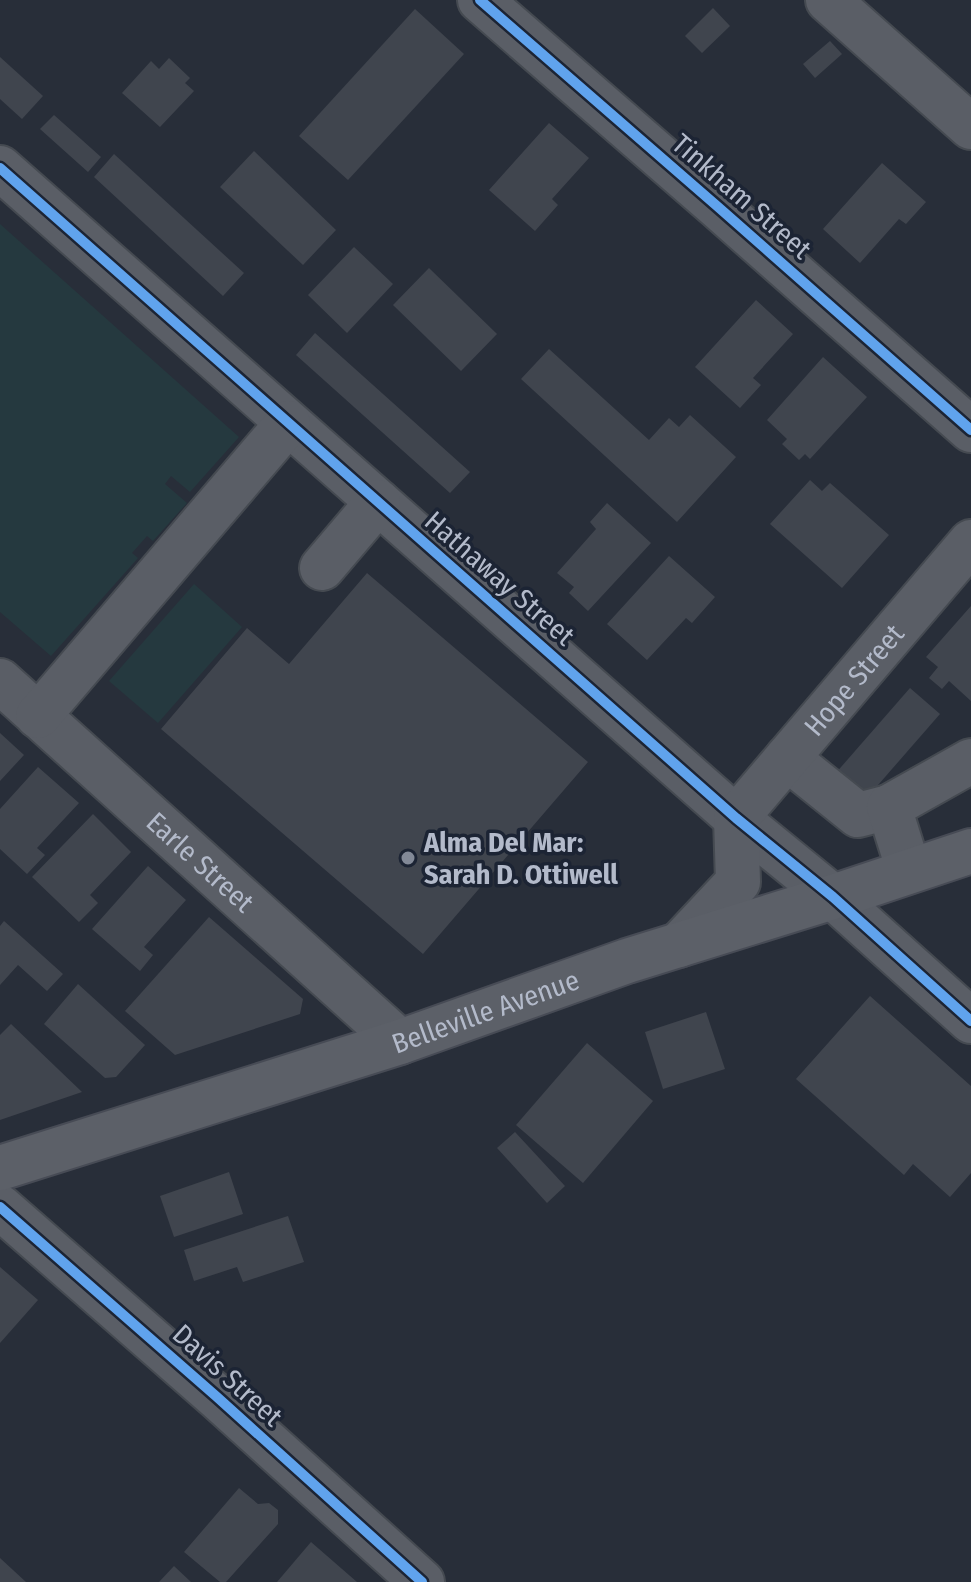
<svg xmlns="http://www.w3.org/2000/svg" width="971" height="1582" font-family="'Fira Sans Condensed',sans-serif">
<rect width="100%" height="100%" fill="#282e39"/>
<g fill="#25393f">
<polygon points="0,224 239,437 190,492 171,476 165,484 187,503 153,541 147,536 132,553 138,558 51,656 0,612"/>
<polygon points="194,584 242,627 158,723 109,681"/>
</g>
<g fill="#40454e">
<polygon points="713,8 730,26 702,53 685,36"/>
<polygon points="415,9 464,54 348,180 299,136"/>
<polygon points="830,41 842,54 815,78 803,64"/>
<polygon points="0,57 43,96 22,119 0,99"/>
<polygon points="169,58 190,78 185,83 194,91 160,127 122,93 151,61 159,69"/>
<polygon points="54,115 101,157 88,172 40,129"/>
<polygon points="549,123 589,158 552,199 558,205 535,231 489,190"/>
<polygon points="254,151 336,230 303,265 220,187"/>
<polygon points="114,154 244,273 223,296 94,177"/>
<polygon points="882,163 926,202 906,224 899,219 860,263 823,229"/>
<polygon points="354,247 393,284 347,333 308,295"/>
<polygon points="429,268 497,334 461,371 393,305"/>
<polygon points="756,300 793,334 753,378 761,385 740,408 695,367"/>
<polygon points="315,333 470,472 450,493 296,355"/>
<polygon points="549,349 649,440 669,418 679,427 690,415 736,457 677,522 521,379"/>
<polygon points="823,357 867,397 810,459 805,454 799,460 782,444 787,439 767,420"/>
<polygon points="810,480 822,491 830,483 889,535 842,588 770,524"/>
<polygon points="607,503 651,543 588,611 569,593 574,587 557,573 596,529 590,522"/>
<polygon points="669,556 715,597 692,623 686,618 647,660 607,624"/>
<polygon points="367,573 588,762 423,954 161,729 247,628 289,664"/>
<polygon points="971,606 971,701 949,681 942,689 929,678 938,667 926,657"/>
<polygon points="910,688 940,714 858,808 828,782"/>
<polygon points="0,733 24,755 0,781"/>
<polygon points="38,767 79,803 37,848 45,855 27,874 0,849 0,809"/>
<polygon points="93,814 131,852 90,895 98,903 79,922 32,877"/>
<polygon points="148,866 186,900 144,947 153,955 140,971 92,929"/>
<polygon points="209,917 303,999 300,1014 175,1055 125,1011"/>
<polygon points="4,921 63,974 47,991 18,965 0,985 0,926"/>
<polygon points="78,984 145,1045 116,1077 105,1078 44,1024"/>
<polygon points="870,996 971,1086 971,1173 950,1197 913,1164 904,1175 796,1079"/>
<polygon points="706,1012 725,1069 663,1089 645,1032"/>
<polygon points="11,1024 82,1092 0,1120 0,1035"/>
<polygon points="587,1043 653,1101 583,1183 516,1125"/>
<polygon points="515,1132 565,1186 547,1203 497,1148"/>
<polygon points="229,1172 243,1214 174,1237 160,1196"/>
<polygon points="288,1216 304,1262 243,1282 237,1267 194,1281 184,1250"/>
<polygon points="0,1267 38,1300 0,1343"/>
<polygon points="239,1488 258,1504 269,1503 278,1510 278,1524 226,1582 220,1582 184,1552"/>
<polygon points="311,1542 357,1582 277,1582"/>
<polygon points="0,1558 26,1582 0,1582"/>
<polygon points="174,1566 191,1582 159,1582"/>
</g>
<g fill="none" stroke-linecap="round" stroke-linejoin="round">
<g stroke="#454a51" stroke-width="48">
<g id="minor">
<polyline points="480,0 717,206 971,430"/>
<polyline points="828,0 971,127"/>
<polyline points="0,168 736,818 833,897 971,1021"/>
<polyline points="322,568 378,502"/>
<path id="s1" d="M0,681L400,1042"/>
<polyline points="38,716 288,423"/>
<polyline points="787,758 858,815 889,807"/>
<polyline points="909,871 889,807 971,761"/>
<path id="s2" d="M679,945L738,882L736,818L971,542"/>
<polyline points="0,1207 217,1397 422,1582"/>
</g>
</g>
<g stroke="#474b55" stroke-width="48">
<g id="major">
<path id="s3" d="M0,1168L400,1042L627,961L833,897L971,851"/>
</g>
</g>
<use href="#minor" stroke="#5a5e66" stroke-width="44"/>
<use href="#major" stroke="#5c6068" stroke-width="44"/>
<g stroke="#1c2434" stroke-width="15">
<g id="cycleway">
<polyline points="480,0 717,206 971,430"/>
<polyline points="0,168 736,818 833,897 971,1021"/>
<polyline points="0,1207 217,1397 422,1582"/>
</g>
</g>
<use href="#cycleway" stroke="#60a3ed" stroke-width="10"/>
</g>
<circle fill="#828997" stroke="#1c2434" stroke-width="3" cx="408" cy="858" r="8"/>
<g text-anchor="middle" stroke-width="7" stroke-linejoin="round" paint-order="stroke">
<g font-size="28" fill="#b3baca" stroke="#1c2434">
<text transform="translate(742 196) rotate(41)" y="10">Tinkham Street</text>
<text transform="translate(500 578) rotate(41)" y="10">Hathaway Street</text>
<text dy="10" stroke="none"><textPath href="#s2" startOffset="332">Hope Street</textPath></text>
<text dy="10" stroke="none"><textPath href="#s1" startOffset="270">Earle Street</textPath></text>
<text dy="10" stroke="none"><textPath href="#s3" startOffset="510">Belleville Avenue</textPath></text>
<text transform="translate(228 1375) rotate(42)" y="10">Davis Street</text>
</g>
<g font-size="28" font-weight="bold" fill="#b3baca" stroke="#1c2434" text-anchor="start">
<text x="424" y="852">Alma Del Mar:<tspan x="424" dy="32">Sarah D. Ottiwell</tspan></text>
</g>
</g>
</svg>
